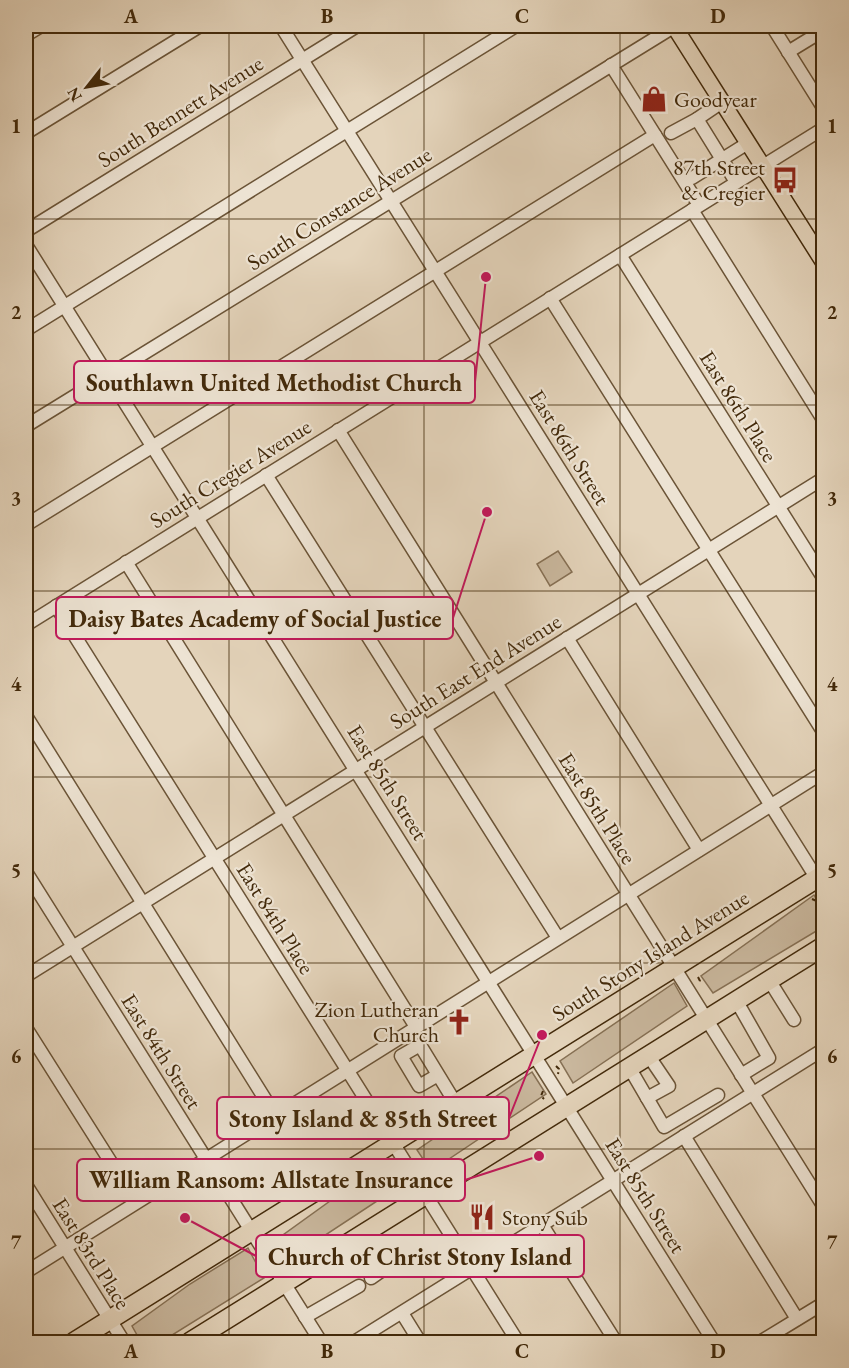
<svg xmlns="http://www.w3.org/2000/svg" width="849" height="1368" font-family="'EB Garamond',serif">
<rect width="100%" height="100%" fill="#e4d4bb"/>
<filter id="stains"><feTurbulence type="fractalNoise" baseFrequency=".00333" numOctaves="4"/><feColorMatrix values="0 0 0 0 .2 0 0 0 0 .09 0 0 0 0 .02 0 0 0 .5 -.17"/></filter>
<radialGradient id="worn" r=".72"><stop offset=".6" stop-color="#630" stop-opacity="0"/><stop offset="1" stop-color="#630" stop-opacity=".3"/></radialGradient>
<g fill="#c9b79d" stroke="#867054" stroke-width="1.5">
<polygon points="558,551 572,572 550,586 537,564"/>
<polygon points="814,895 823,911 823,927 713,993 701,976"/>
<polygon points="674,983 687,1006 573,1083 560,1061"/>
<polygon points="532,1072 546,1094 431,1171 417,1150"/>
<polygon points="387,1160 403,1184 289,1259 276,1240"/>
<polygon points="248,1248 264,1278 161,1342 141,1342 132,1326 190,1284"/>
</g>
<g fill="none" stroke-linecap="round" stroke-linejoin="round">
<g stroke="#6b5437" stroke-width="15">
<g id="minor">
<polyline points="281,26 824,890"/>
<polyline points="772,26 824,109"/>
<polyline points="26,35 41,26"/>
<polyline points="788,52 824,30"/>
<polyline points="611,65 699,205"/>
<polyline points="722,102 697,119 736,182"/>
<polyline points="26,133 200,26"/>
<polyline points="671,133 697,119"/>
<polyline points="692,178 748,143"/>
<polyline points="692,210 824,421"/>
<polyline points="26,231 357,26"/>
<polyline points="26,245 714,1342"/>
<polyline points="620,255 824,579"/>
<polyline points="550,298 824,733"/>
<polyline points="26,330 516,26"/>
<polyline points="26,426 675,26"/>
<polyline points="338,430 824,1207"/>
<polyline points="266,475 558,938"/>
<polyline points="26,525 655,135"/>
<polyline points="126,562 416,1027"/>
<polyline points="56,606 518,1342"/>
<polyline points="26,625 824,128"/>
<polyline points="567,638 699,850"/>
<polyline points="26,716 275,1115"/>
<polyline points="26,872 321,1342"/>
<polyline points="26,976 824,478"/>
<polyline points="769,980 794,1020"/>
<polyline points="736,1000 769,1058 741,1075"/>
<polyline points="26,1028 136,1202"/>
<polyline points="629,1067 664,1127 718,1095"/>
<polyline points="438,1075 419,1086 401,1056 420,1045 456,1104"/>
<polyline points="647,1098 669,1086 648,1055"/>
<polyline points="684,1136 797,1319"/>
<polyline points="26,1185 124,1342"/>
<polyline points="542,1225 616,1342"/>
<polyline points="365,1233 383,1264 381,1271 371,1278"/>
<polyline points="26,1272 824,772"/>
<polyline points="402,1313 420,1342"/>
<polyline points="305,1317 359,1286"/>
<polyline points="354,1342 824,1049"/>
<polyline points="760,1342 824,1303"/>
</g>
</g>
<g stroke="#432a0b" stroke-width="18">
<polyline id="major" points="674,26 824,263"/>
</g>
<g stroke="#432a0b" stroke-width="21">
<g id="highway">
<polyline points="74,1342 824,874"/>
<polyline points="190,1342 824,946"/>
</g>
</g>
<g stroke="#432a0b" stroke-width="2" stroke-dasharray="4.5 3" stroke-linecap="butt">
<polyline points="812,899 819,902 824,910"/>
<polyline points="698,977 700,981 698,983"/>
<polyline points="556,1066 559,1069 558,1074"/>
<polyline points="543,1091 541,1096 544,1099"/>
</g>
<use href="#minor" stroke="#ede3d3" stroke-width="12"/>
<use href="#major" stroke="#e4d4bb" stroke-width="15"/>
<use href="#highway" stroke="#e4d4bb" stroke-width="18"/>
</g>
<path fill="none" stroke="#432a0b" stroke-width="1.5" stroke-opacity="0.55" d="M229,26V1342M424,26V1342M620,26V1342M26,219H824M26,405H824M26,591H824M26,777H824M26,963H824M26,1149H824"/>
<defs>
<g id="shop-bare" transform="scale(2.07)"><path d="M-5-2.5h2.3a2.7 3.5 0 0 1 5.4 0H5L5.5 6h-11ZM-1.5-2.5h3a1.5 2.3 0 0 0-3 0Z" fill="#8f2418" stroke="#ede3d3" stroke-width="2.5" paint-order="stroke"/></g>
<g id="bus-bare" transform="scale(2.07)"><path d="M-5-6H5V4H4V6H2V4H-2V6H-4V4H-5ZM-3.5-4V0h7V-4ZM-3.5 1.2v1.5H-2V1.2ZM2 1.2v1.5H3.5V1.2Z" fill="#8f2418" stroke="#ede3d3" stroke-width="2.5" paint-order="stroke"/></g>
<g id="church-bare" transform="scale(2.07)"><path d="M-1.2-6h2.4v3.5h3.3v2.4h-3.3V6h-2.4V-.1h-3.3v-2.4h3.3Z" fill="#8f2418" stroke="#ede3d3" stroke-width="2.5" paint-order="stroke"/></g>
<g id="restaurant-bare" transform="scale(2.07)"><path d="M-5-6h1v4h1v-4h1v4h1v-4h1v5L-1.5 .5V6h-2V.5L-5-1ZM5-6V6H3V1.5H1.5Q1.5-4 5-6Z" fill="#8f2418" stroke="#ede3d3" stroke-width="2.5" paint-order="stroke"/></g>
</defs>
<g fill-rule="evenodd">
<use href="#shop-bare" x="654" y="99"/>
<use href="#bus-bare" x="785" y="180"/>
<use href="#church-bare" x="459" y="1022"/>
<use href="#restaurant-bare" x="482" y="1217"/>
</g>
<g text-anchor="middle" stroke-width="4.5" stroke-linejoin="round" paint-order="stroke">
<g font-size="22" fill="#432a0b" stroke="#ede3d3" text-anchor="start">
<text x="674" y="107">Goodyear</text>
<text x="765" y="175" text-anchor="end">87th Street<tspan x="765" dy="25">&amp; Cregier</tspan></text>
<text x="439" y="1017" text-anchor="end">Zion Lutheran<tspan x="439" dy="25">Church</tspan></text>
<text x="502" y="1225">Stony Sub</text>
</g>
<g font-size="22" fill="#432a0b" stroke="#ede3d3">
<text transform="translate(180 111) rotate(-32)" y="8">South Bennett Avenue</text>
<text transform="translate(339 208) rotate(-32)" y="8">South Constance Avenue</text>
<text transform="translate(739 406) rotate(58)" y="8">East 86th Place</text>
<text transform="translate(570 447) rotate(58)" y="8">East 86th Street</text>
<text transform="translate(230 473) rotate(-32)" y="8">South Cregier Avenue</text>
<text transform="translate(475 671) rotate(-32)" y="8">South East End Avenue</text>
<text transform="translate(388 782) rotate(58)" y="8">East 85th Street</text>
<text transform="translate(598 808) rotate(58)" y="8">East 85th Place</text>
<text transform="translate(276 918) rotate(58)" y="8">East 84th Place</text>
<text transform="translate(650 955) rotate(-32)" y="8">South Stony Island Avenue</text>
<text transform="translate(162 1051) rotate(58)" y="8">East 84th Street</text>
<text transform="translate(646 1195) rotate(58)" y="8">East 85th Street</text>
<text transform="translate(92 1253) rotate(58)" y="8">East 83rd Place</text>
</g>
</g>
<path fill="none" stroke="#c2185b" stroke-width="2" d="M486 277L475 382M487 512L453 618M542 1035L509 1118M539 1156L465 1180M185 1218L256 1256"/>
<g fill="#c2185b" stroke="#ede3d3" stroke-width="2">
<circle cx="486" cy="277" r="6"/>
<circle cx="487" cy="512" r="6"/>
<circle cx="542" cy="1035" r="6"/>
<circle cx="539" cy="1156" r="6"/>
<circle cx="185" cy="1218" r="6"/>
</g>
<g fill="#ede3d3" stroke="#c2185b" stroke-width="2">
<rect x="74" y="361" width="401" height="42" rx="6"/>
<rect x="56" y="597" width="397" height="42" rx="6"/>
<rect x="217" y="1097" width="292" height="42" rx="6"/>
<rect x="77" y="1159" width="388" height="42" rx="6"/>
<rect x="256" y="1235" width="328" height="42" rx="6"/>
</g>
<g font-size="24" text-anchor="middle" font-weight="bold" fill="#432a0b">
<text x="274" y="391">Southlawn United Methodist Church</text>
<text x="255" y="627">Daisy Bates Academy of Social Justice</text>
<text x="363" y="1127">Stony Island &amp; 85th Street</text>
<text x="271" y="1188">William Ransom: Allstate Insurance</text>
<text x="420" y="1265">Church of Christ Stony Island</text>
</g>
<rect width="849" height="1368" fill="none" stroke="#e4d4bb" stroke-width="66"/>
<g transform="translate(87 87) rotate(239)" stroke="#ede3d3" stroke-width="4.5" paint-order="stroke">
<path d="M0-4.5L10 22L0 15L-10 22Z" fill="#432a0b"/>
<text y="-9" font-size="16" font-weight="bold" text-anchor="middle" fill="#432a0b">N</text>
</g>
<rect x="33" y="33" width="783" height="1302" fill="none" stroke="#432a0b" stroke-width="2"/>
<g font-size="20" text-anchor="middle" font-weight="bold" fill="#432a0b">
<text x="131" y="23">A</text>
<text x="327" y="23">B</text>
<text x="522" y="23">C</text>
<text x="718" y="23">D</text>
<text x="16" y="133">1</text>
<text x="832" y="133">1</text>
<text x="16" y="319">2</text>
<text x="832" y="319">2</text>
<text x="16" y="505">3</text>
<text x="832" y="505">3</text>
<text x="16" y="691">4</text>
<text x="832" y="691">4</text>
<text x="16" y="877">5</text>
<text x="832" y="877">5</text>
<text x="16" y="1063">6</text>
<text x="832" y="1063">6</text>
<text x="16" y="1249">7</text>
<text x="832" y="1249">7</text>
<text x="131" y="1358">A</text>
<text x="327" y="1358">B</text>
<text x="522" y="1358">C</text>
<text x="718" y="1358">D</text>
</g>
<rect width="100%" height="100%" filter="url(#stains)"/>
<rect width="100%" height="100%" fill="url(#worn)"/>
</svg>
